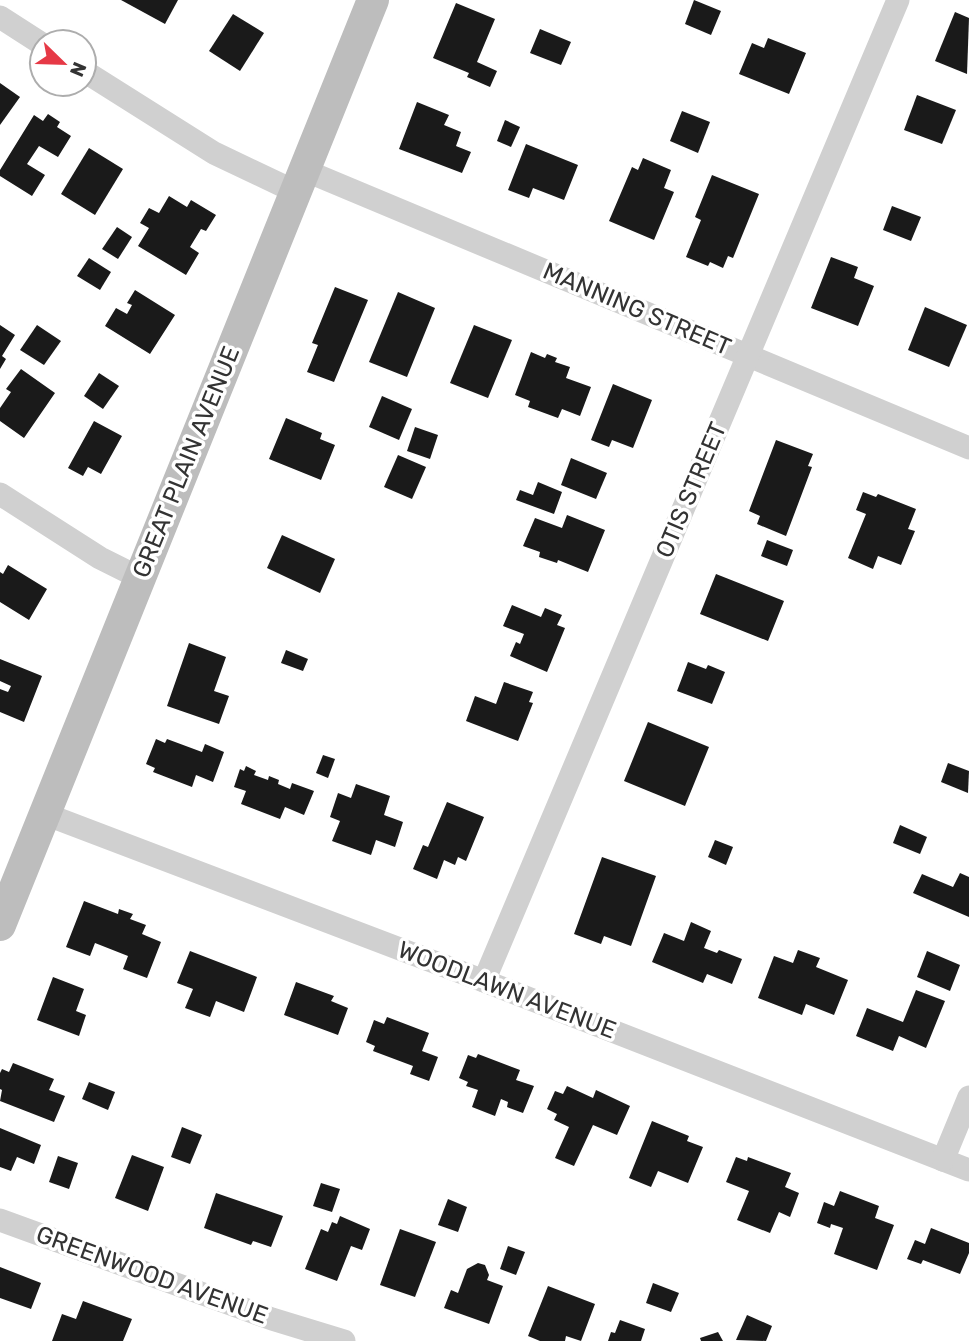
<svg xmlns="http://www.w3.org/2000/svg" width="969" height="1341" font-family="Rubik,sans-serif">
<rect width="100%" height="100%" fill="#fff"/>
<g fill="#1a1a1a">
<polygon points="121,0 178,0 165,24"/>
<polygon points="694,0 721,11 711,35 685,24"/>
<polygon points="456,3 495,19 477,62 497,71 490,87 467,77 469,73 433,58"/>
<polygon points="955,12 969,18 967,74 935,61"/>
<polygon points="233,14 264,33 240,71 209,51"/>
<polygon points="540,29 571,42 561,65 530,53"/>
<polygon points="768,38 806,53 789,94 739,74 752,43 764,48"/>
<polygon points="0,83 20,97 0,125"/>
<polygon points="917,95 956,110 942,144 904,130"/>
<polygon points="417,102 449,115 444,125 461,132 456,146 471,152 462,173 399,149"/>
<polygon points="682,111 710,122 698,153 670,141"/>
<polygon points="48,114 60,122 57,127 71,136 58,157 39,146 27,164 45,175 32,196 0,176 0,170 34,115 43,121"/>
<polygon points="505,120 520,127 511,147 497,141"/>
<polygon points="526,144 578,165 564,200 533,188 529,198 508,190"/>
<polygon points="89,148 123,169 95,215 61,194"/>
<polygon points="643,158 671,170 664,188 674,192 654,240 609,221 632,167 638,170"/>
<polygon points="712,175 759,194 733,258 728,256 723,268 710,262 708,266 686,257 701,220 695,217"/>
<polygon points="169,196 187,207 191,200 216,215 206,231 201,229 190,247 199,253 186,275 138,246 149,228 140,223 149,208 159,213"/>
<polygon points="892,206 921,217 911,241 883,230"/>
<polygon points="117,227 132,237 118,259 102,249"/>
<polygon points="831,257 858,267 854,278 874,286 858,326 811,308"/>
<polygon points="89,258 111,272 100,290 77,276"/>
<polygon points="335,287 368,300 334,382 307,372 318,345 312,343"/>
<polygon points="135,290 175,315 150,354 105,326 116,308 127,314 132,305 127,303"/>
<polygon points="398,292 435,308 407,377 369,362"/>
<polygon points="925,307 967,325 949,367 908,350"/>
<polygon points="0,325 15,335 2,356 6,359 0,369"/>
<polygon points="37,325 61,341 44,365 20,350"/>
<polygon points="474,325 512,340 488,398 450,383"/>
<polygon points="531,352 545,358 547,354 557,358 555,362 570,367 566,378 591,387 580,416 562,409 558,418 528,407 530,401 515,395"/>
<polygon points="21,369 55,393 24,438 0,421 0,408 11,392 6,389"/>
<polygon points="99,373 119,386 103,409 84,396"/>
<polygon points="613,384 652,400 633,448 612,440 609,447 591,440"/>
<polygon points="382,396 412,409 399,440 369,427"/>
<polygon points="286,418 322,433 320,439 335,445 321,480 269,459"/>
<polygon points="94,421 122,436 101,474 88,467 83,476 68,468"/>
<polygon points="415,427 438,435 430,459 407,451"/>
<polygon points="776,440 813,454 808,466 812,467 786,536 757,524 760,516 749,511"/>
<polygon points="398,455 426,467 412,499 384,487"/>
<polygon points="571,458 607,473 596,499 561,485"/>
<polygon points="538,482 562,492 554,514 516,500 520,490 533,495"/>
<polygon points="863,492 876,497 878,494 916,509 908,529 915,531 901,565 878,556 873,569 848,558 866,514 856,510"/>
<polygon points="567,515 605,530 588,572 558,560 557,563 539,557 540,552 523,546 535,518 562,528"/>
<polygon points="282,535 335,559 320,593 267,568"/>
<polygon points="767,540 793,550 787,566 761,556"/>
<polygon points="8,565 47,589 29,620 0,602 0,572 3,574"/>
<polygon points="716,574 784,601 768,641 700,614"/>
<polygon points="512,605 541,617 545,608 562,615 557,625 565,628 547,672 510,656 516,642 520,644 524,634 503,626"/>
<polygon points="189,643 226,657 214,691 229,696 219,724 167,706"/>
<polygon points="286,650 308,659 303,671 281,663"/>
<polygon points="0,659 42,676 24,722 0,712 0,689 8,692 11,686 0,681"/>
<polygon points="688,662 706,669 708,665 725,672 712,704 677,691"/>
<polygon points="504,682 533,692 529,702 533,703 518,741 466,721 475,696 496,704"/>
<polygon points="648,722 709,747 685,806 624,781"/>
<polygon points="156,739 165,743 167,739 202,752 205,744 224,752 213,782 196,775 192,787 153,772 155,768 146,764"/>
<polygon points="323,755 335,759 328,778 316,773"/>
<polygon points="948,763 969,771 968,793 941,782"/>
<polygon points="246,766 256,771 254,775 268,780 269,776 279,780 278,784 290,789 292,783 314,791 304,815 285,807 280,819 241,804 246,791 234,787 240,769 244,771"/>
<polygon points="356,784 390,796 384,815 403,822 395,847 376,840 371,855 332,841 340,821 330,817 338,793 351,798"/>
<polygon points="447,802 484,817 466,861 458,857 455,865 444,860 437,879 413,869 423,845 428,847"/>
<polygon points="900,825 927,837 920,854 893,843"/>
<polygon points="715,840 733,847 726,865 708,857"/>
<polygon points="602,857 656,876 631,946 604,936 601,944 574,934"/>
<polygon points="960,873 969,877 969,917 913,893 922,874 953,887"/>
<polygon points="84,901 118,914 119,909 133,914 130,919 146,925 142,934 161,942 147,978 123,969 128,956 95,943 90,956 66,947"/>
<polygon points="691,922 711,931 704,948 717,953 719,950 742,959 732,984 707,974 703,983 652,962 664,933 684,941"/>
<polygon points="798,950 820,958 816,967 848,980 834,1015 806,1004 802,1015 758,998 774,956 793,963"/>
<polygon points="190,951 257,977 244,1012 216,1001 210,1017 185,1008 193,989 177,983"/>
<polygon points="927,951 960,965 950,991 917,977"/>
<polygon points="53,977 84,989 76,1011 86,1015 79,1036 37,1020"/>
<polygon points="296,982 334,996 331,1001 348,1008 338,1035 284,1015"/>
<polygon points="916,990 945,1001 926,1048 899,1036 893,1051 856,1036 867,1008 903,1022"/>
<polygon points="387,1017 429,1033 422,1051 438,1057 429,1081 410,1074 413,1066 373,1051 375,1046 366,1042 374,1020 384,1024"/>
<polygon points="478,1054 520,1070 516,1080 534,1086 523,1113 507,1107 508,1102 501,1099 495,1116 472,1107 478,1090 466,1086 468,1082 459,1078 468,1055 476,1058"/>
<polygon points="13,1063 54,1079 49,1090 65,1096 54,1122 0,1101 2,1090 0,1089 0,1073 2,1069 9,1072"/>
<polygon points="89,1082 115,1092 108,1110 82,1099"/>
<polygon points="567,1086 593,1098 596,1090 630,1106 617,1135 593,1125 574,1166 555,1158 569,1127 554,1120 557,1114 547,1109 555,1091 563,1094"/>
<polygon points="652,1121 689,1136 687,1141 703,1147 688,1183 658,1171 651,1187 629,1178"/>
<polygon points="182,1127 202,1135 190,1164 171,1157"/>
<polygon points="0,1128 41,1145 34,1164 17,1157 11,1171 0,1167"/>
<polygon points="132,1155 164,1167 148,1211 115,1198"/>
<polygon points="58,1156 78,1163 69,1189 49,1182"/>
<polygon points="736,1157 747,1161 748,1157 791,1173 785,1187 799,1193 790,1217 779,1212 770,1233 737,1220 749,1191 726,1182"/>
<polygon points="321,1183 340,1189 332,1212 313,1206"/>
<polygon points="840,1191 879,1206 875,1218 894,1225 877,1270 834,1254 843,1228 831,1224 830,1228 817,1223 824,1202 834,1206"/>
<polygon points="216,1193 283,1216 271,1247 253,1241 251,1245 204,1228"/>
<polygon points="448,1199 467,1207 458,1232 438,1225"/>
<polygon points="340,1216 370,1229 362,1250 351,1246 337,1281 305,1269 321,1229 328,1232 332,1222 337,1224"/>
<polygon points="931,1228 969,1243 969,1253 960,1274 923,1260 921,1264 907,1259 915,1240 925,1244"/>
<polygon points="400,1229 436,1242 415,1297 380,1285"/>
<polygon points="508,1246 525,1252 516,1275 500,1269"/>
<polygon points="478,1263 485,1265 489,1275 487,1280 503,1286 489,1324 444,1308 451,1290 458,1293 467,1269"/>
<polygon points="0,1267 41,1283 31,1309 0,1298"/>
<polygon points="653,1283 679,1293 671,1312 646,1303"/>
<polygon points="548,1286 595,1304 581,1341 566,1336 565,1341 540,1341 528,1336"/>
<polygon points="83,1301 132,1319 123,1341 52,1341 62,1314 76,1319"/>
<polygon points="747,1315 772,1326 766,1341 736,1340"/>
<polygon points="620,1320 645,1329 641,1341 608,1341 611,1332 615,1333"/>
<polygon points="718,1332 723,1341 701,1341 700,1338"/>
</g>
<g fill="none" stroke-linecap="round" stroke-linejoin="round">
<g stroke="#d0d0d0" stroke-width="23">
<polyline points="0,17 42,44"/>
<polyline points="84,71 214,153 296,192"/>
<polyline points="304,170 969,448"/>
<polyline points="0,494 100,558 140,578"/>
<polyline points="45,814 484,981 969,1170"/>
<polyline points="484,981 898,0"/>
<polyline points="943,1160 969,1097"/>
<polyline points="0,1220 272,1319 344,1341"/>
</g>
<polyline stroke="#bdbdbd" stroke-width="32" points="0,925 373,0"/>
</g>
<g text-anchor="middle" stroke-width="7" stroke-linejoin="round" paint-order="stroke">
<g font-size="24" fill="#333" stroke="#fff">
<text transform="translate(637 309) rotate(23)" y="8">MANNING STREET</text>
<text transform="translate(186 462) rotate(-68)" y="8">GREAT PLAIN AVENUE</text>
<text transform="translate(691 490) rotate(-67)" y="8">OTIS STREET</text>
<text transform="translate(507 990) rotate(21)" y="8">WOODLAWN AVENUE</text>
<text transform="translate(152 1275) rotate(20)" y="8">GREENWOOD AVENUE</text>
</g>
</g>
<g transform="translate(63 63) rotate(113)"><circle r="33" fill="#ffffff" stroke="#adadad" stroke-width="2"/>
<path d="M0-5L12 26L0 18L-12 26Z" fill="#e63946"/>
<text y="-10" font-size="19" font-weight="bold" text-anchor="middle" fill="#333333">N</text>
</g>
</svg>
